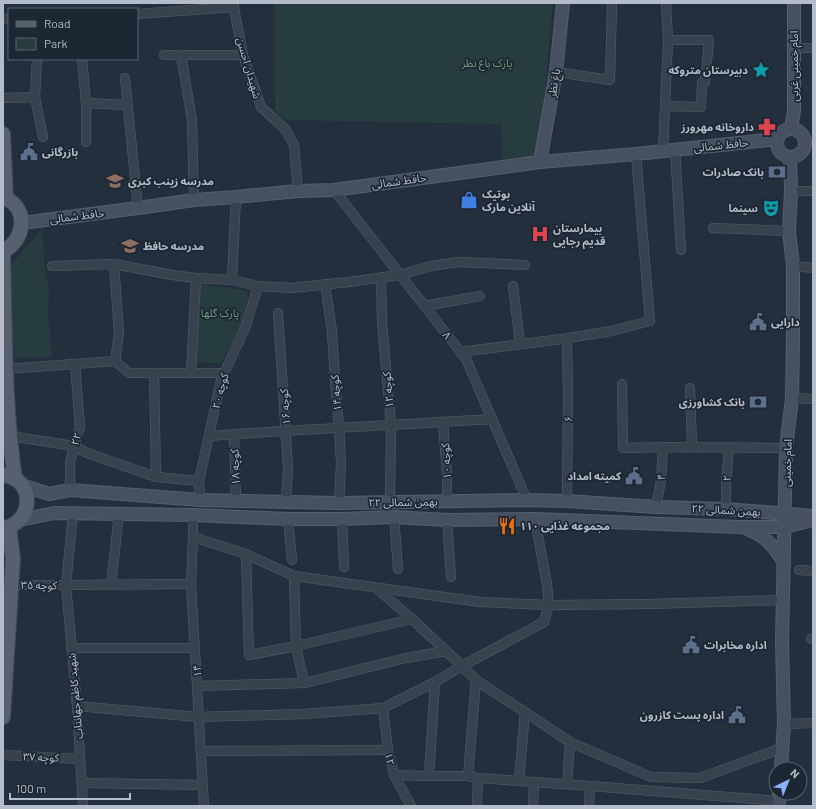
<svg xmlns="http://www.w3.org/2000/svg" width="816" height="809" font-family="Barlow,'Noto Sans Arabic',sans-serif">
<rect width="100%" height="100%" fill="#242f3e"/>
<g fill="#263c3f">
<polygon points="274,3 553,3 539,159 502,162 501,124 284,120 275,111"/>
<polygon points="42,228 45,267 49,293 48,312 52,357 14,358 7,270"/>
<path d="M200,284L248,291C246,321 236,338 220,363L191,362Z"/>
</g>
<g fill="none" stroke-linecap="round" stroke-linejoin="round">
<g stroke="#565f6c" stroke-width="10">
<g id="street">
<polyline points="233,3 243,55 261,107 285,129 294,145 298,191"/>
<polyline points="137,14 234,7"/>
<polyline points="3,19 9,19"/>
<polyline points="794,48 813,48"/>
<polyline points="164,55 243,55"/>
<polyline points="181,55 192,120 194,200"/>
<polyline points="37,59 35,97 43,137"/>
<polyline points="82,59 86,103 86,142"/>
<polyline points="556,72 610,80 612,3"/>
<polyline points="125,78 138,208"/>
<polyline points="3,98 35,97"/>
<polyline points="86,103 128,105"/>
<polyline points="665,106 701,107 702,83 705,82 709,40 668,40"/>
<polyline points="675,149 681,250"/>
<polyline points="663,151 668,40 666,3"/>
<polyline points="334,190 466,359 527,500"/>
<polyline points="791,191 813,191"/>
<polyline points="713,228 789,231"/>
<polyline points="114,264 119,333 115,361"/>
<polyline points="52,266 114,264 172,275 196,278 232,280 258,286 291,288 349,282 399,275 431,266 458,262 525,265"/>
<polyline points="793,266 813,268"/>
<polyline points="381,277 382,322 391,425 390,502"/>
<polyline points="232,280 236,197"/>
<polyline points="325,284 332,331 335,381 339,427 341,463 339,503"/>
<polyline points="513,286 520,344"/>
<polyline points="424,306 480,296"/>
<polyline points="278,313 288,468 286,501"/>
<polyline points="460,352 562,339 611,331 650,321 636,154"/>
<polyline points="6,369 115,361 129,373 224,373"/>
<polyline points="154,373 156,477"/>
<polyline points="191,373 196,278"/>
<polyline points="622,384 623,448 671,447 786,448"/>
<polyline points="690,388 692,447"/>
<polyline points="792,398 813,399"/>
<polyline points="443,422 447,475 447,501"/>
<polyline points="234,434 236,500"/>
<polyline points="10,436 74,446 87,453 156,477 199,481"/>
<path d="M209,436C304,429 398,425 492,419"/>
<polyline points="70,490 70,463 74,446 80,427 75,364"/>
<polyline points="200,500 199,481 221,380 246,326 258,286"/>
<polyline points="567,501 568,395 567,338"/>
<polyline points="656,507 661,481 663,447"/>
<polyline points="726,509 726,485 729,447"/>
<polyline points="73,514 66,585 77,706 83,806"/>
<polyline points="193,515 193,537 246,554 294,576 480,602 549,605 649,604 784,600"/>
<polyline points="394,517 398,569"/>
<polyline points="288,519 292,560"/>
<polyline points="342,519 344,567"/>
<polyline points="535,519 547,585 549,605 544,622 462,666 476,680 570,742 651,777 700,778 782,748"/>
<polyline points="447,520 451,577"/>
<polyline points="193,537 191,584 204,806"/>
<polyline points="246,554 249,655 296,646 412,619"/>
<polyline points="799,570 813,571"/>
<polyline points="294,576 296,646 304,683"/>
<polyline points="12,585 66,585 191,584"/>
<polyline points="111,585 119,514"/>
<polyline points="811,639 813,639"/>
<polyline points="71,648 195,648"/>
<polyline points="198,686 304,683 406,658 446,651"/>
<polyline points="77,706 198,717 303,714 383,708 435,682 462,666 412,619 376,588"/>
<polyline points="383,708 388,750 394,775 411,806"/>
<polyline points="784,724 813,723"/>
<polyline points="201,751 388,750"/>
<polyline points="3,755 80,759"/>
<polyline points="394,775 429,776 468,776 478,778 590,786 779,801"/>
<polyline points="429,776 435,682"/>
<polyline points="468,776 476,680"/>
<polyline points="519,781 525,712"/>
<polyline points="82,783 203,785"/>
<polyline points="567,784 570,742"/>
<polyline points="477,806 478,778"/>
<polyline points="533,806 534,783"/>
<polyline points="589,806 590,786"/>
</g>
</g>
<g stroke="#565f6c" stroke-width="14">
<g id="secondary">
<polyline points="791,128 794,111 794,3"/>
<circle cx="791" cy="143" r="14"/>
<polyline points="540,162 556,72 563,3"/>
<polyline points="22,223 138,208 194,200 236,197 298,191 334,190 540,162 636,154 777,139"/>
<polyline points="21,485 49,494 70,490 200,500 339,503 527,500 567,501 656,507 726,509 813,516"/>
<polyline points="20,520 54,513 193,515 288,519 342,519 394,517 447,520 535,519 740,527 785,527 813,520"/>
<path d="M747,529C765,535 775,547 784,563"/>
<polyline points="781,769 784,724 782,642 786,448 792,398 793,339 793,266 789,231 791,191 790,157"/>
<polyline points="779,806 779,793"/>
</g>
</g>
<g stroke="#414a57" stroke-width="16">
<g id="primary">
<polyline points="3,134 6,199"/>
<path d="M3,197C29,207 26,240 3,251"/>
<path d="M3,251C5,327 4,404 15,479"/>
<path d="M3,475C35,478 35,523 3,528"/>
<polyline points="3,717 13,559 9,527"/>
</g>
</g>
<use href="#street" stroke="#38414e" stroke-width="9"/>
<use href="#secondary" stroke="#465061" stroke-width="12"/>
<use href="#primary" stroke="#56606e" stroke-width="14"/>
</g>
<defs>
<g id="sight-bare" transform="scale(1.38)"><path d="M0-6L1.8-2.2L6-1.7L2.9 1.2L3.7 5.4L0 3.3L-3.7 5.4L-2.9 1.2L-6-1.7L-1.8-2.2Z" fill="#0f9aa8" stroke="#1d2633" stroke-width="2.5" paint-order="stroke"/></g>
<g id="pharmacy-bare" transform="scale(1.38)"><path d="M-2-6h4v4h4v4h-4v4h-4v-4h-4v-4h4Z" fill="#e0444e" stroke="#1d2633" stroke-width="2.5" paint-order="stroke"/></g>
<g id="civic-bare" transform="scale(1.38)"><path d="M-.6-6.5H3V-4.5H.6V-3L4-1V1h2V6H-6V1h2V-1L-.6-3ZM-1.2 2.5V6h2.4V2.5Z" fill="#5c6f8a" stroke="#1d2633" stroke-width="2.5" paint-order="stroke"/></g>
<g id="bank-bare" transform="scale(1.38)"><path d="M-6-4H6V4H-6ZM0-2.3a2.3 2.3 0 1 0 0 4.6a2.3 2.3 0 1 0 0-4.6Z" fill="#5c6f8a" stroke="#1d2633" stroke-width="2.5" paint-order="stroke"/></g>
<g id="school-bare" transform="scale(1.38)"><path d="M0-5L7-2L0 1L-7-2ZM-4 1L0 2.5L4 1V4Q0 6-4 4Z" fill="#8d6e63" stroke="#1d2633" stroke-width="2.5" paint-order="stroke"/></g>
<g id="shop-bare" transform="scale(1.38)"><path d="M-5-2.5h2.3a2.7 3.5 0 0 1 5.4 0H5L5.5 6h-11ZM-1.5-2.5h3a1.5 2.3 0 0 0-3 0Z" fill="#3f7fe0" stroke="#1d2633" stroke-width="2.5" paint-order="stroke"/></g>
<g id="theatre-bare" transform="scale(1.38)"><path d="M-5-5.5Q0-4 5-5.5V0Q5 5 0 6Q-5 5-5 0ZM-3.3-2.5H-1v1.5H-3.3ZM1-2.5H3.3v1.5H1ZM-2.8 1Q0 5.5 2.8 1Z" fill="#0f9aa8" stroke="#1d2633" stroke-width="2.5" paint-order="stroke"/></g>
<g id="hospital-bare" transform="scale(1.38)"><path d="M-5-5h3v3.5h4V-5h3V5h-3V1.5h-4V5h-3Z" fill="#e0444e" stroke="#1d2633" stroke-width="2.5" paint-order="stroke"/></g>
<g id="restaurant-bare" transform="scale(1.38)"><path d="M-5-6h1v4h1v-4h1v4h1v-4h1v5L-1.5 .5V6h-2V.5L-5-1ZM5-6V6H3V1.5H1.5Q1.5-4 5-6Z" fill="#e8710a" stroke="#1d2633" stroke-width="2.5" paint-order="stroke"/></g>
</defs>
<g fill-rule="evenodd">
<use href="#sight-bare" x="761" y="70"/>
<use href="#pharmacy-bare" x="767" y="127"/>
<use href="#civic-bare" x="29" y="152"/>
<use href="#bank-bare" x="777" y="172"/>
<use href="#school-bare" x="115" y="181"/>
<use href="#shop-bare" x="469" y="200"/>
<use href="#theatre-bare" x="771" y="208"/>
<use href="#hospital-bare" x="540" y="234"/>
<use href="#school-bare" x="130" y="246"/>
<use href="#civic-bare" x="758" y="322"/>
<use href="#bank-bare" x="758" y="402"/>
<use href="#civic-bare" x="634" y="476"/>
<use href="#restaurant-bare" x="507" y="526"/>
<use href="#civic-bare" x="691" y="645"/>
<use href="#civic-bare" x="737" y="715"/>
</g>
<g text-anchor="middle" stroke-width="3.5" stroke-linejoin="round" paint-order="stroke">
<g font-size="11" fill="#6b9a76" stroke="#1d2633">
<text x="487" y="67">پارک باغ نظر</text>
<text x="220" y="317">پارک گلها</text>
</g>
<g font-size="11" fill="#b4bcc9" stroke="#1d2633">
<text transform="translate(794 66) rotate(-90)" y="4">امام خمینی غربی</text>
<text transform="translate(249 68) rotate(74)" y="4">شهیدان احسن</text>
<text transform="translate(554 83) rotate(-81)" y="4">باغ نظر</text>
<text transform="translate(721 145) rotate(-6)" y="4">حافظ شمالی</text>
<text transform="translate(399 181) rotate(-8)" y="4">حافظ شمالی</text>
<text transform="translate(77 216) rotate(-7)" y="4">حافظ شمالی</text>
<text transform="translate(447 335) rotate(52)" y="4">۸</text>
<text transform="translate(388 390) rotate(-95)" y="4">کوچه ۱۲</text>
<text transform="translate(220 391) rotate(-75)" y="4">کوچه ۲۰</text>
<text transform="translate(336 393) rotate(-95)" y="4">کوچه ۱۴</text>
<text transform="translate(285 407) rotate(-94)" y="4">کوچه ۱۶</text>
<text transform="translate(568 419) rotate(-89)" y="4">۶</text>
<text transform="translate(76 439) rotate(-71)" y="4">۲۲</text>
<text transform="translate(446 461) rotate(-93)" y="4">کوچه ۱۰</text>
<text transform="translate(787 463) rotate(-88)" y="4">امام خمینی</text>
<text transform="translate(235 467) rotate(-92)" y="4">کوچه ۱۸</text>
<text transform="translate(661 477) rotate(-85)" y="4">۴</text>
<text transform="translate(727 478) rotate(-86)" y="4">۲</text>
<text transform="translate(403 502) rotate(-1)" y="4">۲۲ بهمن شمالی</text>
<text transform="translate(726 510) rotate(3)" y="4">۲۲ بهمن شمالی</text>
<text transform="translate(39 585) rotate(1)" y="4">کوچه ۳۵</text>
<text transform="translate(197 671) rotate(-94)" y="4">۱۴</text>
<text transform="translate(75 696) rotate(-95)" y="4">شهید کاظم جهانتاب</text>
<text transform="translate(41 757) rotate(2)" y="4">کوچه ۳۷</text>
<text transform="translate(390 759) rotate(76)" y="4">۱۲</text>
</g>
<g font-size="11" font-weight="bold" fill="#b4bcc9" stroke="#1d2633" text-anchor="start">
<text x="748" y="74" text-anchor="end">دبیرستان متروکه</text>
<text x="754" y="131" text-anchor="end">داروخانه مهرورز</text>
<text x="42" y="156">بازرگانی</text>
<text x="764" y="176" text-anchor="end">بانک صادرات</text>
<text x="128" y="185">مدرسه زینب کبری</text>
<text x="482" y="198">بوتیک<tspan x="482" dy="13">آنلاین مارک</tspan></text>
<text x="758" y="212" text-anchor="end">سینما</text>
<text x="553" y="232">بیمارستان<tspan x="553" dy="13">قدیم رجایی</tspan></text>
<text x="143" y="250">مدرسه حافظ</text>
<text x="771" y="326">دارایی</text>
<text x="745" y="406" text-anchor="end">بانک کشاورزی</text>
<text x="621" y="480" text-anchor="end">کمیته امداد</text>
<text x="520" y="530">مجموعه غذایی ۱۱۰</text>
<text x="704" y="649">اداره مخابرات</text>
<text x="724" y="719" text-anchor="end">اداره پست کازرون</text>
</g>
</g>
<rect width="816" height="809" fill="none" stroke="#b4bcc9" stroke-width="8"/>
<rect x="8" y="8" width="130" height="52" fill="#1d2633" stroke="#59626f"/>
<rect x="16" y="21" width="20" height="6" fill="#56606e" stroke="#59626f"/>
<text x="44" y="28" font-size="12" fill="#b4bcc9">Road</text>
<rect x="16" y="38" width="20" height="12" fill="#263c3f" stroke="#59626f"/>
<text x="44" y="48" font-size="12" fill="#b4bcc9">Park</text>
<g transform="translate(788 781) rotate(43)"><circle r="19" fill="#1d2633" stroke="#59626f"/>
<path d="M0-3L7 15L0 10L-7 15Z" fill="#8ab4f8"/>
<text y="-6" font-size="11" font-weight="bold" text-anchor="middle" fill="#b4bcc9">N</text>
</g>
<path d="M10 793v6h120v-6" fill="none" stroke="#b4bcc9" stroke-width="2"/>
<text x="16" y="793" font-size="12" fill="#b4bcc9" stroke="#1d2633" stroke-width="3" paint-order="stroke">100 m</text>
</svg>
